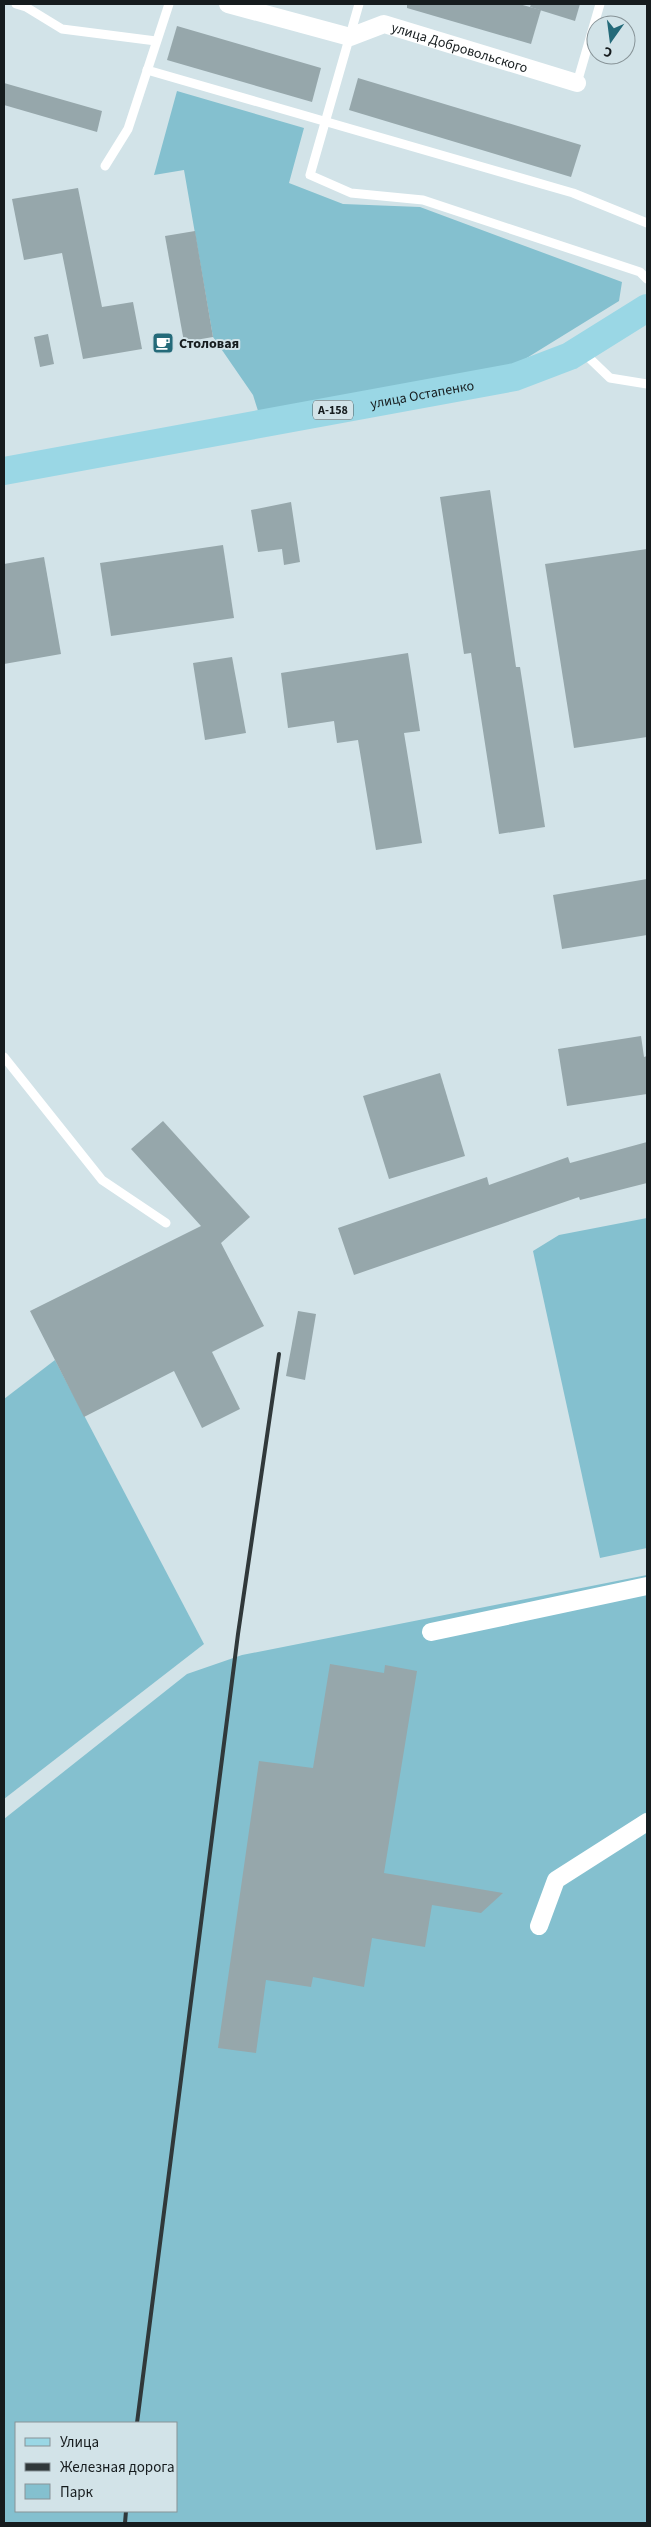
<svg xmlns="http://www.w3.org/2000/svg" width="651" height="2527" font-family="'Source Sans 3',sans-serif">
<rect width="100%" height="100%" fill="#d2e3e8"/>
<g fill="#84c0cf" fill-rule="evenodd">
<polygon points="177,91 304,128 289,183 343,204 420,207 622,282 619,301 507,370 259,414 253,395 213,337 184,170 154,175"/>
<polygon points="647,1218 647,1548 600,1558 533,1251 559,1235"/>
<polygon points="55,1360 204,1644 4,1799 4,1399"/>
<path d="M647,1575V2523H4V1819L187,1674L242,1655ZM16,2423H176V2511H16Z"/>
</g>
<g fill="#96a7ab">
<polygon points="407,4 519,4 541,10 531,44 407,8"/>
<polygon points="531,4 580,4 575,21 530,7"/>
<polygon points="177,26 321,68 312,102 167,60"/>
<polygon points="358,78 581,145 571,177 349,110"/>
<polygon points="4,83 102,111 97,132 4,105"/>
<polygon points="78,188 102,307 133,302 142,349 83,359 62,253 24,260 12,199"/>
<polygon points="195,231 213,337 184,342 165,236"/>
<polygon points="48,334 54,364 40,367 34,337"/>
<polygon points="490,490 516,667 520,667 545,827 499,834 471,653 464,654 440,497"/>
<polygon points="291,502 300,562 284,565 282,549 258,552 251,510"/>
<polygon points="223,545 234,618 111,636 100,563"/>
<polygon points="647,549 647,737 574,748 545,564"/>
<polygon points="44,557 61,654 4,664 4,564"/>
<polygon points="408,653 420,731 404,733 422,843 376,850 358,740 337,743 334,721 288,728 281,673"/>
<polygon points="232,657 246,733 205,740 193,663"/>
<polygon points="647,879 647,935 562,949 553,895"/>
<polygon points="641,1036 644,1057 647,1056 647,1094 567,1106 558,1049"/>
<polygon points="440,1073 465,1156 389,1179 363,1096"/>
<polygon points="163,1121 250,1217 221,1243 264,1326 212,1352 240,1409 202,1428 174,1371 84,1417 30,1311 201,1226 131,1149"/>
<polygon points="647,1142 647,1183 580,1200 579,1197 354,1275 338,1228 487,1177 489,1185 568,1157 570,1163"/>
<polygon points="298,1311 316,1314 305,1380 286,1376"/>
<polygon points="330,1664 384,1673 385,1665 417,1671 384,1873 503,1893 481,1913 432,1905 425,1947 372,1938 364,1987 313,1977 311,1987 266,1980 256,2053 218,2048 259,1761 313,1768"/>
</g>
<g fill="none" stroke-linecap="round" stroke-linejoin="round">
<g stroke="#fff" stroke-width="9">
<polyline points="16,4 26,7 62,29 156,41"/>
<polyline points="359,4 310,175 351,193 423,200 640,272 647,279"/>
<polyline points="147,70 573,193 647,223"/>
<polyline points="577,83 600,4"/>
<polyline points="105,166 128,129 169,4"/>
<polyline points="583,352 610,378 647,384"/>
<polyline points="4,1057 102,1180 166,1223"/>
</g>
<g stroke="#fff" stroke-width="18">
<path id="s1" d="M228,4L350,37L384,24L577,83"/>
<polyline points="431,1632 647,1586"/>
<polyline points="539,1926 556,1880 647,1822"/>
</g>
<path stroke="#9ad7e5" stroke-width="28" id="s2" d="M4,471L515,377L570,356L647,308"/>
<g stroke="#30383a" stroke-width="4">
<polyline points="137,2423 238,1634 279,1354"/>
<polyline points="125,2523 126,2511"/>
</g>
</g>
<defs>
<g id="cafe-square" transform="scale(1.125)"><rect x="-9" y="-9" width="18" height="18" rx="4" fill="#246a79" stroke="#d2e3e8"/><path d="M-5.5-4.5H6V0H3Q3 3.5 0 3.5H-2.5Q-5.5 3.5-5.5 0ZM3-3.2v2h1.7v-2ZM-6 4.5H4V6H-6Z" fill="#fff"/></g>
</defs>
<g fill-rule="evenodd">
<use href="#cafe-square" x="163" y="343"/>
</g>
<g text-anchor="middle" stroke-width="4" stroke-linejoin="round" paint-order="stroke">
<rect fill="#d2e3e8" stroke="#4e585b" stroke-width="1" x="313" y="400.5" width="40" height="19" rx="4"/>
<g font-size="12" font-weight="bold" fill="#161c1e">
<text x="333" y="414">А-158</text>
</g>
<g font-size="14" fill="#161c1e" stroke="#d2e3e8">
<text dy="5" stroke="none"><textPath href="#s1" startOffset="242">улица Добровольского</textPath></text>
<text dy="5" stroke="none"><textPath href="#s2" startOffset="425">улица Остапенко</textPath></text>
</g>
<g font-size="14" font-weight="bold" fill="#161c1e" stroke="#d2e3e8" text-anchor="start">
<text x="179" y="348">Столовая</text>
</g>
</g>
<rect width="651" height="2527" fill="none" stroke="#161c1e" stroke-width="10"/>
<rect x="15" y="2422" width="162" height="90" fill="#d2e3e8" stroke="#879397"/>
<rect x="25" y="2438" width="25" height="8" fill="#9ad7e5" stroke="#879397"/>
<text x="60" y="2447" font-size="15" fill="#161c1e">Улица</text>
<rect x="25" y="2463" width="25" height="8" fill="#30383a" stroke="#879397"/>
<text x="60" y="2472" font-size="15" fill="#161c1e">Железная дорога</text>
<rect x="25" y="2484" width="25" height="15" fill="#84c0cf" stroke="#879397"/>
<text x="60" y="2497" font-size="15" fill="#161c1e">Парк</text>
<g transform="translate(611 40) rotate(194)"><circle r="24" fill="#d2e3e8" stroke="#879397"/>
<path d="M0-4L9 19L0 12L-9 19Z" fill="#246a79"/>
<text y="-8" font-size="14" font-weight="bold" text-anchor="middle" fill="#161c1e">С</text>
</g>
</svg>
